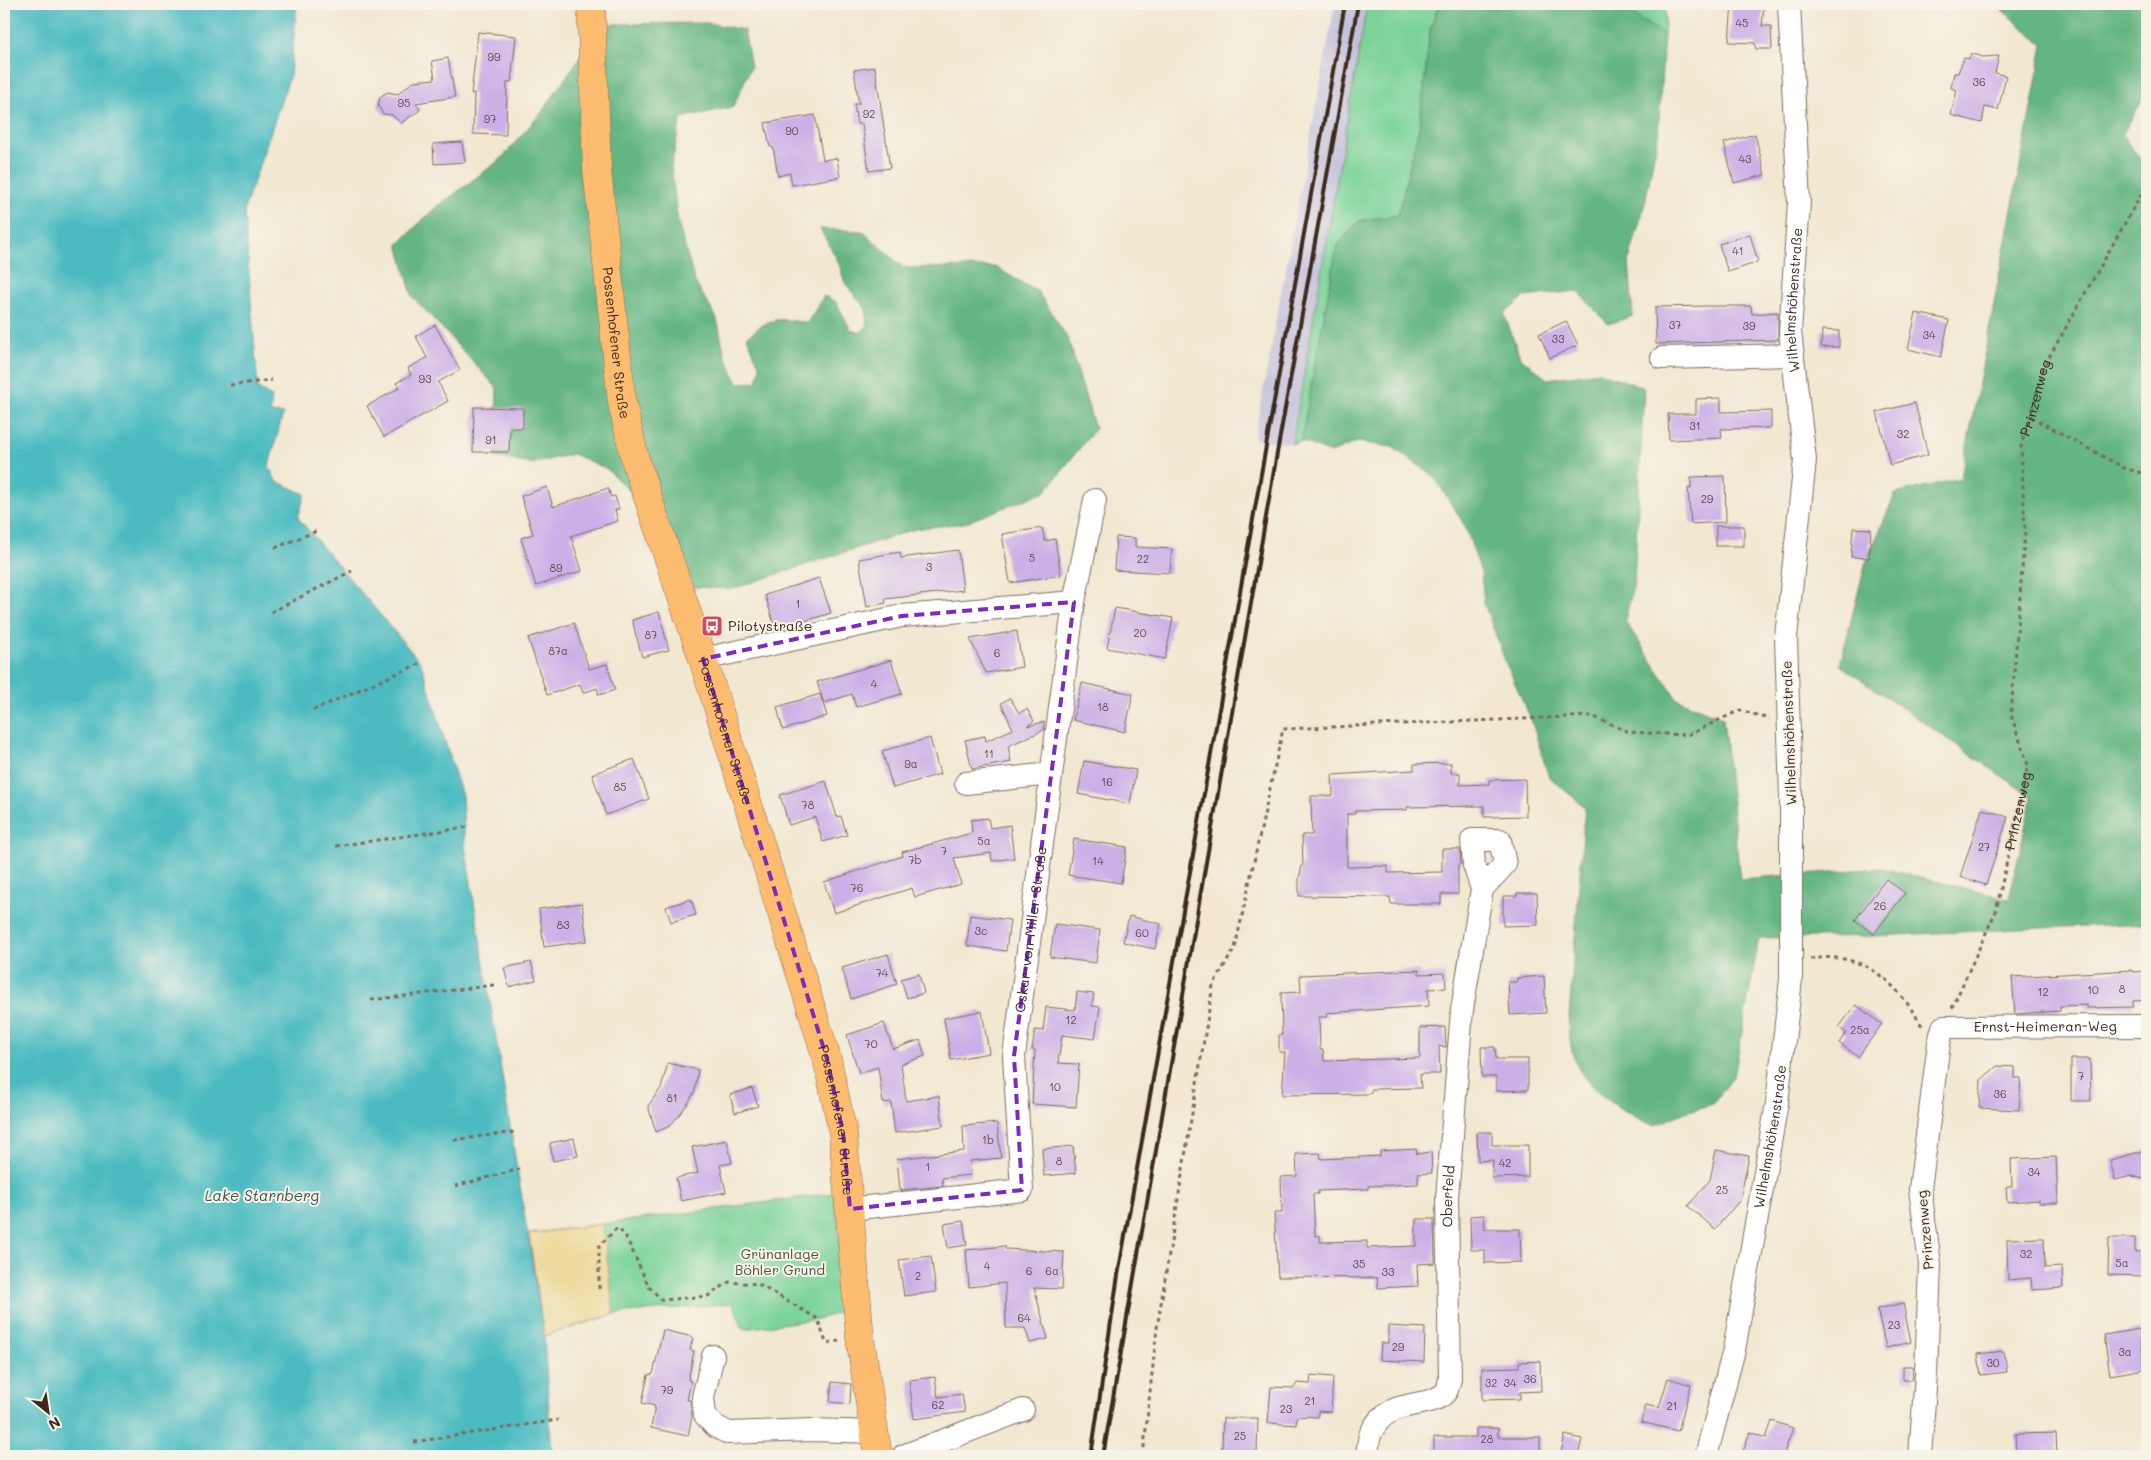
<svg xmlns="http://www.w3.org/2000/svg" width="2151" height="1460" font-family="Mali,sans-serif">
<rect width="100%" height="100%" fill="#f7f3e8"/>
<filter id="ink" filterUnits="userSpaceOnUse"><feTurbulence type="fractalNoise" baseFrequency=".02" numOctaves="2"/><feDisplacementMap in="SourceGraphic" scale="10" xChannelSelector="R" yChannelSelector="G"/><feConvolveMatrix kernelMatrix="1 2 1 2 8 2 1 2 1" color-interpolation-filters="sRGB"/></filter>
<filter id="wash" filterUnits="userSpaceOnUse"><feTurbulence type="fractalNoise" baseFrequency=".0096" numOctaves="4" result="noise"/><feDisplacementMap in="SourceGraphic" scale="20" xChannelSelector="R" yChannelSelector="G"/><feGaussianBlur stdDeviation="1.12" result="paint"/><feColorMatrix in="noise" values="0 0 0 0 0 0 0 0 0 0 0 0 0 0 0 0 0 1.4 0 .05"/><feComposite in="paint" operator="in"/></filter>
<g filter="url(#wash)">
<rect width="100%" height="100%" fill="#f2e8d2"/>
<polygon fill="#c4c0db" points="1335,4 1367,4 1292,444 1254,439"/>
<g fill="#7ad399" stroke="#5a7e5c">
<polygon points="1367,4 1439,4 1430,30 1420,124 1398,215 1359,221 1337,246 1301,441 1292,444"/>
<polygon points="1617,4 1666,4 1664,35"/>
<polygon points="835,1193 846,1311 818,1319 743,1329 733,1303 614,1314 544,1336 529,1234"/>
</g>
<g fill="#63b581" stroke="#4f7050">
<path d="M1439,4H1617L1664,35L1658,135L1645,203L1629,260L1633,316L1608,324L1578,291L1524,297L1504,314L1520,357L1547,379L1599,372L1644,388L1634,583L1625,621L1677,699L1723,718L1740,879L1881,868L2009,899L2032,797L1840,665L1865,565L1895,494L1961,478L2043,45L1995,4H2147V92L2122,135L2147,168V923L1874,936L1759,938L1734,1076L1713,1104L1685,1112L1654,1126C1625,1112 1588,1093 1575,1061C1571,1051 1570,1039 1568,1030L1585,807L1549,777L1531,719L1506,663L1484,603L1481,572L1465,526L1434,476L1392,447L1357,442L1331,453L1301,441L1337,246L1359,221L1398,215L1420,124L1430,30Z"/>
<path d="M708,23L744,30L751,67L733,107L681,118L671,167L678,223L695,282L717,319L725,356L738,383L757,382L760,367L747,337C772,316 776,318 807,323L824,296L836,302L851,330L860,333L867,327L866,309L845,283L838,261L820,229L862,231L904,268L995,267L1038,292L1068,339L1095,429L1045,492L964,523L915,529L732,589L694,587L674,550L631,493L607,469L573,454L530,464L495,457L497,388L412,296L398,244L433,210L501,159L542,112L603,24Z"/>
</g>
<polygon fill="#eeda9e" stroke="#94825e" points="603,1224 614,1314 544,1336 529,1234"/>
<polygon fill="#4cbbc1" stroke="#447270" points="4,4 297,4 290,75 244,210 258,389 272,397 270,413 283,414 269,466 276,481 305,494 298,518 421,663 462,796 465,846 544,1336 552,1456 4,1456"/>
<g id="blocks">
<g fill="#cbafe7">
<polygon points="1732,4 1764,4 1762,26 1771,26 1772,49 1756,49 1755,43 1729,42"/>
<polygon points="478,32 516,36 511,82 507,82 506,135 473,134 474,93 471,94"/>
<polygon points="1971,53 1983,57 1999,56 1995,73 2006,76 1998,110 1985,107 1982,123 1951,115 1957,90 1951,88 1954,73 1958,73 1964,58 1969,59"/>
<polygon points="448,58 455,97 416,103 420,110 401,123 392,115 383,114 378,106 380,97 387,92 398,94 414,81 435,79 432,61"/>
<polygon points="875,67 890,168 869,171 862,124 857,124 854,104 859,104 854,70"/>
<polygon points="815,115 823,160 837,158 840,177 792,185 790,173 778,176 773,147 770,147 765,123"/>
<polygon points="1755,134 1765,175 1734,183 1724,143"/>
<polygon points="462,142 465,162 434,164 433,144"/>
<polygon points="1750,234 1758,262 1728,272 1719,244"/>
<polygon points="1707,306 1751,306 1752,314 1778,312 1778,340 1656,344 1655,307"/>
<polygon points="1916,313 1949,320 1941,357 1908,349"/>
<polygon points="1566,321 1578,345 1550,358 1539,334"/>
<polygon points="435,325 460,370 438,382 448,401 384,437 367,406 399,388 396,383 411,375 408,368 427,358 416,336"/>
<polygon points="1822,330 1839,331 1839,347 1821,347"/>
<polygon points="1721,398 1721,412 1771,411 1771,428 1721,429 1722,438 1669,440 1668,414 1696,414 1696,399"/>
<polygon points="1915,403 1928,455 1890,465 1877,412"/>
<polygon points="474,407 523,408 523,428 510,428 509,452 473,452"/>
<polygon points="1725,476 1726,522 1691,524 1688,488 1691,489 1691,477"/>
<polygon points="547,487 553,507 608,488 611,497 615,496 619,509 615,510 618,521 571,536 582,571 536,586 521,538 533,534 521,496"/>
<rect x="1716" y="526" width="28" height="20"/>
<polygon points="1042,528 1045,541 1055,539 1061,575 1010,583 1002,534"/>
<polygon points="1853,528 1871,529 1869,558 1851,557"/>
<polygon points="1116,537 1135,538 1135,547 1172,549 1170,573 1114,570"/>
<polygon points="958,550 963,590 885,599 886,603 867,607 859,559 900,552 901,558"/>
<polygon points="819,578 831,613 776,630 765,595"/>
<polygon points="1115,608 1173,618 1165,659 1107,648"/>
<polygon points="659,612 669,650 642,657 632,620"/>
<polygon points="574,623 589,669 607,664 615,690 599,695 597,688 583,693 580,684 547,695 528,638"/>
<polygon points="1017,631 1022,667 986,673 970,639"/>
<polygon points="891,660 902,694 856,707 852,694 824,703 817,682"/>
<polygon points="1082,683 1133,694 1125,732 1073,720"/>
<polygon points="820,694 827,716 783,730 777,707"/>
<polygon points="1010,698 1019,713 1027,709 1034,721 1027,726 1044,722 1044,730 1008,746 1011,762 972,769 965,740 985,736 986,741 1013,729 1001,703"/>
<polygon points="930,738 940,774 893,788 882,751"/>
<polygon points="634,759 649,799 606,815 592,774"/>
<polygon points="1084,761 1136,770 1130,804 1078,794"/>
<polygon points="1451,763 1451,773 1460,773 1460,785 1489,784 1489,780 1525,779 1526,816 1484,817 1484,806 1407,807 1407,810 1355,811 1355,814 1347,814 1347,867 1388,866 1388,873 1442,872 1442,849 1460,849 1461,864 1458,865 1458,894 1441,894 1441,904 1391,904 1390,897 1299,896 1299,878 1303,862 1302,835 1312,835 1311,796 1333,796 1332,775 1414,770 1414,764"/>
<polygon points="826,781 837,817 841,816 847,835 823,842 815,817 789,825 780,795"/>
<polygon points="1982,809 2008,817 1986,885 1960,877"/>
<polygon points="988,818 990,828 1010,825 1014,858 992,861 991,853 954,858 961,884 915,897 912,888 834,913 824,882 903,856 902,852 972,833 971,820"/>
<polygon points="1074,839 1127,847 1121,883 1068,875"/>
<polygon points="1886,879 1905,893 1874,934 1855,920"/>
<polygon points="1517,893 1537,893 1538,925 1503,926 1503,896 1517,896"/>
<polygon points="691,899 696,915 671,922 666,907"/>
<polygon points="582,903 587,941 544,947 539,909"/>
<polygon points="970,915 1010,920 1006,951 967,946"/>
<polygon points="1129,916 1161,924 1155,949 1123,942"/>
<polygon points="1055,924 1100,930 1096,963 1050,957"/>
<polygon points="888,954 897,984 851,999 842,968"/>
<polygon points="531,962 536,980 509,987 504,968"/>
<polygon points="1419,970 1419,974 1445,973 1446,988 1428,989 1429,1006 1326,1013 1327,1017 1319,1017 1320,1050 1323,1050 1324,1061 1420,1058 1420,1028 1445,1027 1446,1047 1439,1046 1440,1074 1420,1074 1421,1088 1372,1089 1370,1094 1282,1095 1285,1052 1279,1052 1279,1035 1282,1035 1281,993 1301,992 1300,975"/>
<polygon points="2132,970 2132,972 2147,971 2147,1000 2133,1001 2133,1007 2087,1008 2087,1005 2060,1006 2060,1011 2015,1014 2012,977"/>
<polygon points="919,974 924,993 907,998 901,979"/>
<polygon points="1544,976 1546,1013 1510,1015 1508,982 1517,982 1517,978"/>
<polygon points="1077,992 1094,994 1092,1006 1100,1007 1095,1039 1062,1035 1058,1063 1079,1064 1076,1107 1032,1104 1035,1050 1032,1050 1035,1030 1043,1031 1046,1007 1075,1010"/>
<polygon points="1856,1005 1882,1024 1858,1057 1839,1043 1846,1033 1839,1027"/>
<polygon points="982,1011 989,1053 951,1060 944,1018"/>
<polygon points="884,1023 893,1049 920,1040 925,1056 901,1064 906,1101 939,1096 943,1126 895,1133 891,1102 883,1103 878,1067 859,1073 847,1035"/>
<polygon points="1481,1047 1495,1047 1496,1059 1528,1059 1528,1090 1496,1091 1496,1077 1482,1077"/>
<polygon points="2071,1059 2090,1059 2091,1101 2071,1101"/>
<polygon points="668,1063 698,1070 695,1091 687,1105 670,1126 656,1132 648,1106 661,1088"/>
<polygon points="1997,1066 2015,1067 2015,1078 2021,1078 2019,1110 1979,1108 1981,1080"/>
<polygon points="752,1088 758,1106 735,1113 730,1095"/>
<polygon points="997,1123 1001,1158 970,1161 971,1175 942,1178 943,1186 900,1190 897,1159 964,1151 963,1126"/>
<polygon points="1477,1132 1492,1132 1492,1145 1528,1145 1528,1177 1492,1178 1493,1160 1478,1161"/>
<polygon points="574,1138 578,1156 553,1161 550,1143"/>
<polygon points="727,1140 732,1163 720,1165 726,1192 681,1201 676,1178 698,1173 692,1147"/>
<polygon points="1073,1146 1076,1173 1044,1176 1042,1149"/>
<polygon points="1416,1149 1417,1154 1431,1152 1432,1173 1418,1174 1418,1184 1368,1186 1368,1189 1318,1191 1318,1194 1313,1194 1315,1236 1320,1235 1320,1242 1367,1241 1367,1248 1416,1246 1416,1219 1434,1219 1435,1263 1417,1264 1418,1286 1378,1288 1377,1278 1278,1277 1274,1213 1282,1213 1281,1177 1297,1176 1296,1154 1320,1153 1321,1159 1380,1156 1380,1151"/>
<polygon points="1716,1150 1749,1156 1740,1200 1715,1229 1688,1206 1710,1180"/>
<polygon points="2147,1150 2147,1180 2132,1176 2115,1180 2110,1160"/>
<polygon points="2056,1157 2058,1203 2039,1203 2039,1200 2007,1202 2006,1187 2012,1187 2011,1159"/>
<polygon points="1484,1215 1485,1229 1520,1229 1521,1262 1485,1263 1485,1250 1471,1250 1470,1216"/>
<polygon points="963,1221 967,1245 948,1248 944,1224"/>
<polygon points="2044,1238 2045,1268 2062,1267 2063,1288 2032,1290 2031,1278 2008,1280 2007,1239"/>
<polygon points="2109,1238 2135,1238 2135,1252 2147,1251 2147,1276 2108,1275"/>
<polygon points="1005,1246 1005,1249 1064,1252 1062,1289 1034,1288 1048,1339 1030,1343 1025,1328 1006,1328 1005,1283 969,1287 966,1250"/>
<polygon points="931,1256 936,1292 904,1296 899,1260"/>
<polygon points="1903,1303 1911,1342 1886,1348 1877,1309"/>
<polygon points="1388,1326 1425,1328 1424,1362 1380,1360 1381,1343 1388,1343"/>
<polygon points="2139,1329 2145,1369 2110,1375 2104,1335"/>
<polygon points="663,1330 693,1337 690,1350 694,1351 688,1380 691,1381 687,1400 690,1400 692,1416 688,1436 651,1428 655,1406 642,1403 648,1375 653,1374"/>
<polygon points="2004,1351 2007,1372 1981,1375 1978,1354"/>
<polygon points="1540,1361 1541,1391 1520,1392 1520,1399 1482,1400 1482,1368 1519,1367 1519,1362"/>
<polygon points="1903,1366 1913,1366 1912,1380 1903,1380"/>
<polygon points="1311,1375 1333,1377 1331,1412 1318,1411 1318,1417 1297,1416 1296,1425 1268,1423 1271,1387 1294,1388 1297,1383 1310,1384"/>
<polygon points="935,1377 938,1397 962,1394 965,1412 914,1419 909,1380"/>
<polygon points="1668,1378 1691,1385 1678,1431 1641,1422 1646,1405 1659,1408"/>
<polygon points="832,1382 851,1384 850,1404 830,1402"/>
<polygon points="1223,1418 1258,1418 1257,1453 1222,1451"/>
<polygon points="1772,1421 1793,1428 1783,1456 1741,1456 1750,1432 1766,1438"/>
<polygon points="1476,1428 1498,1428 1498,1437 1540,1437 1540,1456 1434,1456 1434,1437 1476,1437"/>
<polygon points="2056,1433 2057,1456 2016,1456 2015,1434"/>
<polygon points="1565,1435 1582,1439 1578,1456 1561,1452"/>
</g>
</g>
</g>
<g filter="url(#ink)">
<use href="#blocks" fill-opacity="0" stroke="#7b6c5d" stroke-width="1"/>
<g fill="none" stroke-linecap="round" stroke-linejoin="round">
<g stroke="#7b6c5d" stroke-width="24">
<g id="minor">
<polyline points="1662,358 1793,355"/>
<polyline points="703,659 902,616 1074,602"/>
<polyline points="966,783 1051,774"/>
<path id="s2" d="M850,1209L1022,1190L1014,1056L1074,602L1095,500"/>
<polyline points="713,1356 703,1397 705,1415 715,1426 728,1433 813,1430 874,1432"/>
<polyline points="903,1456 1023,1410"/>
<path id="s3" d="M1367,1456C1368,1449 1368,1439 1371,1433C1387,1396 1429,1410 1445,1393C1448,1390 1449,1383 1450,1378L1447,1198L1462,1010L1482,889L1474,865L1472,840H1500L1505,864L1482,889"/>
<path id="s4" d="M1706,1456L1734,1350L1777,1103L1791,979V798L1786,637L1805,460L1790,332L1799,203L1789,4"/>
<path id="s5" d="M1920,1456L1926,1374L1930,1264L1920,1189L1939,1043L1943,1027L2147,1026"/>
</g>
</g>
<g stroke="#7b6c5d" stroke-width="29">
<g id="major">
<path id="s6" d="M591,4L597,170L622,403L636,463L703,659L827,1059L843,1133L860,1338L878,1456"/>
</g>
</g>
<g stroke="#7b6c5d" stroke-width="3" stroke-dasharray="4 4" stroke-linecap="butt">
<polyline points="230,385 272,380"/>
<polyline points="2031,417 2126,469 2147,474"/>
<polyline points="275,548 319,530"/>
<polyline points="271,612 352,571"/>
<polyline points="313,710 421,663"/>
<polyline points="336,846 469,827"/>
<path d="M1810,959C1864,950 1897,983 1922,1026"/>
<polyline points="371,1000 495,985"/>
<path id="s1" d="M1952,1008L1996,911L2028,765L2011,715L2025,529L2021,444L2031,417L2043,368L2147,184"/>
<polyline points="454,1140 515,1132"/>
<polyline points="455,1186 520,1169"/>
<polyline points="599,1289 599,1246 617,1228 625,1235 649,1287 662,1300 708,1296 729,1282 758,1284 818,1319 826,1343 839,1341"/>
<polyline points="414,1442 558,1420"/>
<polyline points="1143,1456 1157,1328 1213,985 1235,948 1283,729 1592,716 1629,732 1688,735 1740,710 1769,719"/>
</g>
<use href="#minor" stroke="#fff" stroke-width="22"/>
<use href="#major" stroke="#fdbc70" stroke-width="28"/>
<g stroke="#3b2a1e" stroke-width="4">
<polyline points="1091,1456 1118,1275 1345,4"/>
<polyline points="1103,1456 1280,436 1358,4"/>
</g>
</g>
</g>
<path fill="none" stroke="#7b2cbf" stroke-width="4" stroke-dasharray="10 6" stroke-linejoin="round" d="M1074,602L1014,1056L1022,1190L850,1209L843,1133L827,1059L703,659L902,616Z"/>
<defs>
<g id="bus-square" transform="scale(1.125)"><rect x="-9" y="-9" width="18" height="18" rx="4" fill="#d1495b" stroke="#f7f3e8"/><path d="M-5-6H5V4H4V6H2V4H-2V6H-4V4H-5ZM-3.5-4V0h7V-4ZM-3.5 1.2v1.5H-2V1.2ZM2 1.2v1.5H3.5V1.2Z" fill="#fff"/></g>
</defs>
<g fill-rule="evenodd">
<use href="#bus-square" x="712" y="626"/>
</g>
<g text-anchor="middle" stroke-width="4" stroke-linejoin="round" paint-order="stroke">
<g font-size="11" fill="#5f4b50">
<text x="1742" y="27">45</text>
<text x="494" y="61">99</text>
<text x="1979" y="86">36</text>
<text x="404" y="107">95</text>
<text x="869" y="118">92</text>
<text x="490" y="123">97</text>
<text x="792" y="135">90</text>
<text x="1745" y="163">43</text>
<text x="1738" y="255">41</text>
<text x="1675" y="329">37</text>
<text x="1749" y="330">39</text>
<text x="1929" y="339">34</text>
<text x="1558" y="343">33</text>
<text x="425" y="383">93</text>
<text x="1695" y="430">31</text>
<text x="1903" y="438">32</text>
<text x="491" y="444">91</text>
<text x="1707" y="503">29</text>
<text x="1032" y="562">5</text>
<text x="1143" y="563">22</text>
<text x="929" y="571">3</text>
<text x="556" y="572">89</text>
<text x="798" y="608">1</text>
<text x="1140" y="637">20</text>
<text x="651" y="639">87</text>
<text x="558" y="655">87a</text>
<text x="997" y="657">6</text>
<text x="874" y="688">4</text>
<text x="1103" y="711">18</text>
<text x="989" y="758">11</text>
<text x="911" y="768">9a</text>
<text x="1107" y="786">16</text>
<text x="620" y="791">85</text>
<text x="808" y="809">78</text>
<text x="984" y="845">5a</text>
<text x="1984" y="851">27</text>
<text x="944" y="855">7</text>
<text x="915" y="864">7b</text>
<text x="1098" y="865">14</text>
<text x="857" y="892">76</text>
<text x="1880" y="910">26</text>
<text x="563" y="929">83</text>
<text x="981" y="935">3c</text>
<text x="1142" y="937">60</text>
<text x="882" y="977">74</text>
<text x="2122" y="993">8</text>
<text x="2093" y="994">10</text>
<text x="2043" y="996">12</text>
<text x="1071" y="1024">12</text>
<text x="1860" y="1034">25a</text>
<text x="871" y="1048">70</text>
<text x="2081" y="1080">7</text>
<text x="1055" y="1091">10</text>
<text x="2000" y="1098">36</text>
<text x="672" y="1102">81</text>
<text x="988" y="1144">1b</text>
<text x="1059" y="1165">8</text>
<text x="1505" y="1167">42</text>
<text x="928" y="1171">1</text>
<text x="2034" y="1176">34</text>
<text x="1722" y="1194">25</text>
<text x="2026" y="1258">32</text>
<text x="2122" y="1267">5a</text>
<text x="1359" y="1268">35</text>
<text x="987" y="1270">4</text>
<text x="1029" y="1275">6</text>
<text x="1052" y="1275">6a</text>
<text x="1388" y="1276">33</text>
<text x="918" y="1280">2</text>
<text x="1024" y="1322">64</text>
<text x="1894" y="1329">23</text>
<text x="1398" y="1351">29</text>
<text x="2125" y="1356">3a</text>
<text x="1993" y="1367">30</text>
<text x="1530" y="1383">36</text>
<text x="1491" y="1387">32</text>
<text x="1510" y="1387">34</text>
<text x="667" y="1394">79</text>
<text x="1310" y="1405">21</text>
<text x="938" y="1409">62</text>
<text x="1672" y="1410">21</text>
<text x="1286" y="1413">23</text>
<text x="1240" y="1440">25</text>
<text x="1487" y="1443">28</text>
</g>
<g font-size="14" fill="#3b2a1e" stroke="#f7f3e8">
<text dy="5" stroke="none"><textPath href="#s4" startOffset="1166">Wilhelmshöhenstraße</textPath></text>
<text dy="5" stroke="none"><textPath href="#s6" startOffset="340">Possenhofener Straße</textPath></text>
<text dy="5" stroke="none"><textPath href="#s1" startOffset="629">Prinzenweg</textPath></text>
<text dy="5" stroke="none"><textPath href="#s6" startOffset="745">Possenhofener Straße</textPath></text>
<text transform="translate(1789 733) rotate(-92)" y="5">Wilhelmshöhenstraße</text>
<text dy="5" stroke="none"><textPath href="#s1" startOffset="209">Prinzenweg</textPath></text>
<text dy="5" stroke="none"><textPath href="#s2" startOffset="435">Oskar-von-Miller-Straße</textPath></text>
<text dy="5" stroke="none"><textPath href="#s5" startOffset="534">Ernst-Heimeran-Weg</textPath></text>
<text dy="5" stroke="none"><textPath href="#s6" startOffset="1150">Possenhofener Straße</textPath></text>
<text dy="5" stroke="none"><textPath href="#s4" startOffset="326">Wilhelmshöhenstraße</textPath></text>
<text dy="5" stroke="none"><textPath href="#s3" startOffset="309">Oberfeld</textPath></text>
<text transform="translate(1925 1230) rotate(-95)" y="5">Prinzenweg</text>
</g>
<g font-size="14" fill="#3b2a1e" stroke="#f7f3e8" text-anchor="start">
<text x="728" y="631">Pilotystraße</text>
</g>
<g font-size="14" fill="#4b543d" stroke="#f7f3e8">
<text x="780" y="1259">Grünanlage<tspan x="780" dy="16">Böhler Grund</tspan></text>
</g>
<g font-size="15" font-style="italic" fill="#40564f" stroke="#f7f3e8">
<text x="262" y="1201">Lake Starnberg</text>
</g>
</g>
<rect width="2151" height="1460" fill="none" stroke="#f7f3e8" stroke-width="20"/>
<g transform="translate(48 1412) rotate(150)" stroke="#f7f3e8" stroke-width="4" paint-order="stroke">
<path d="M0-4L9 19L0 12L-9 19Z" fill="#3b2a1e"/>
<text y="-8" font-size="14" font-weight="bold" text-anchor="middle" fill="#3b2a1e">N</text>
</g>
</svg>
